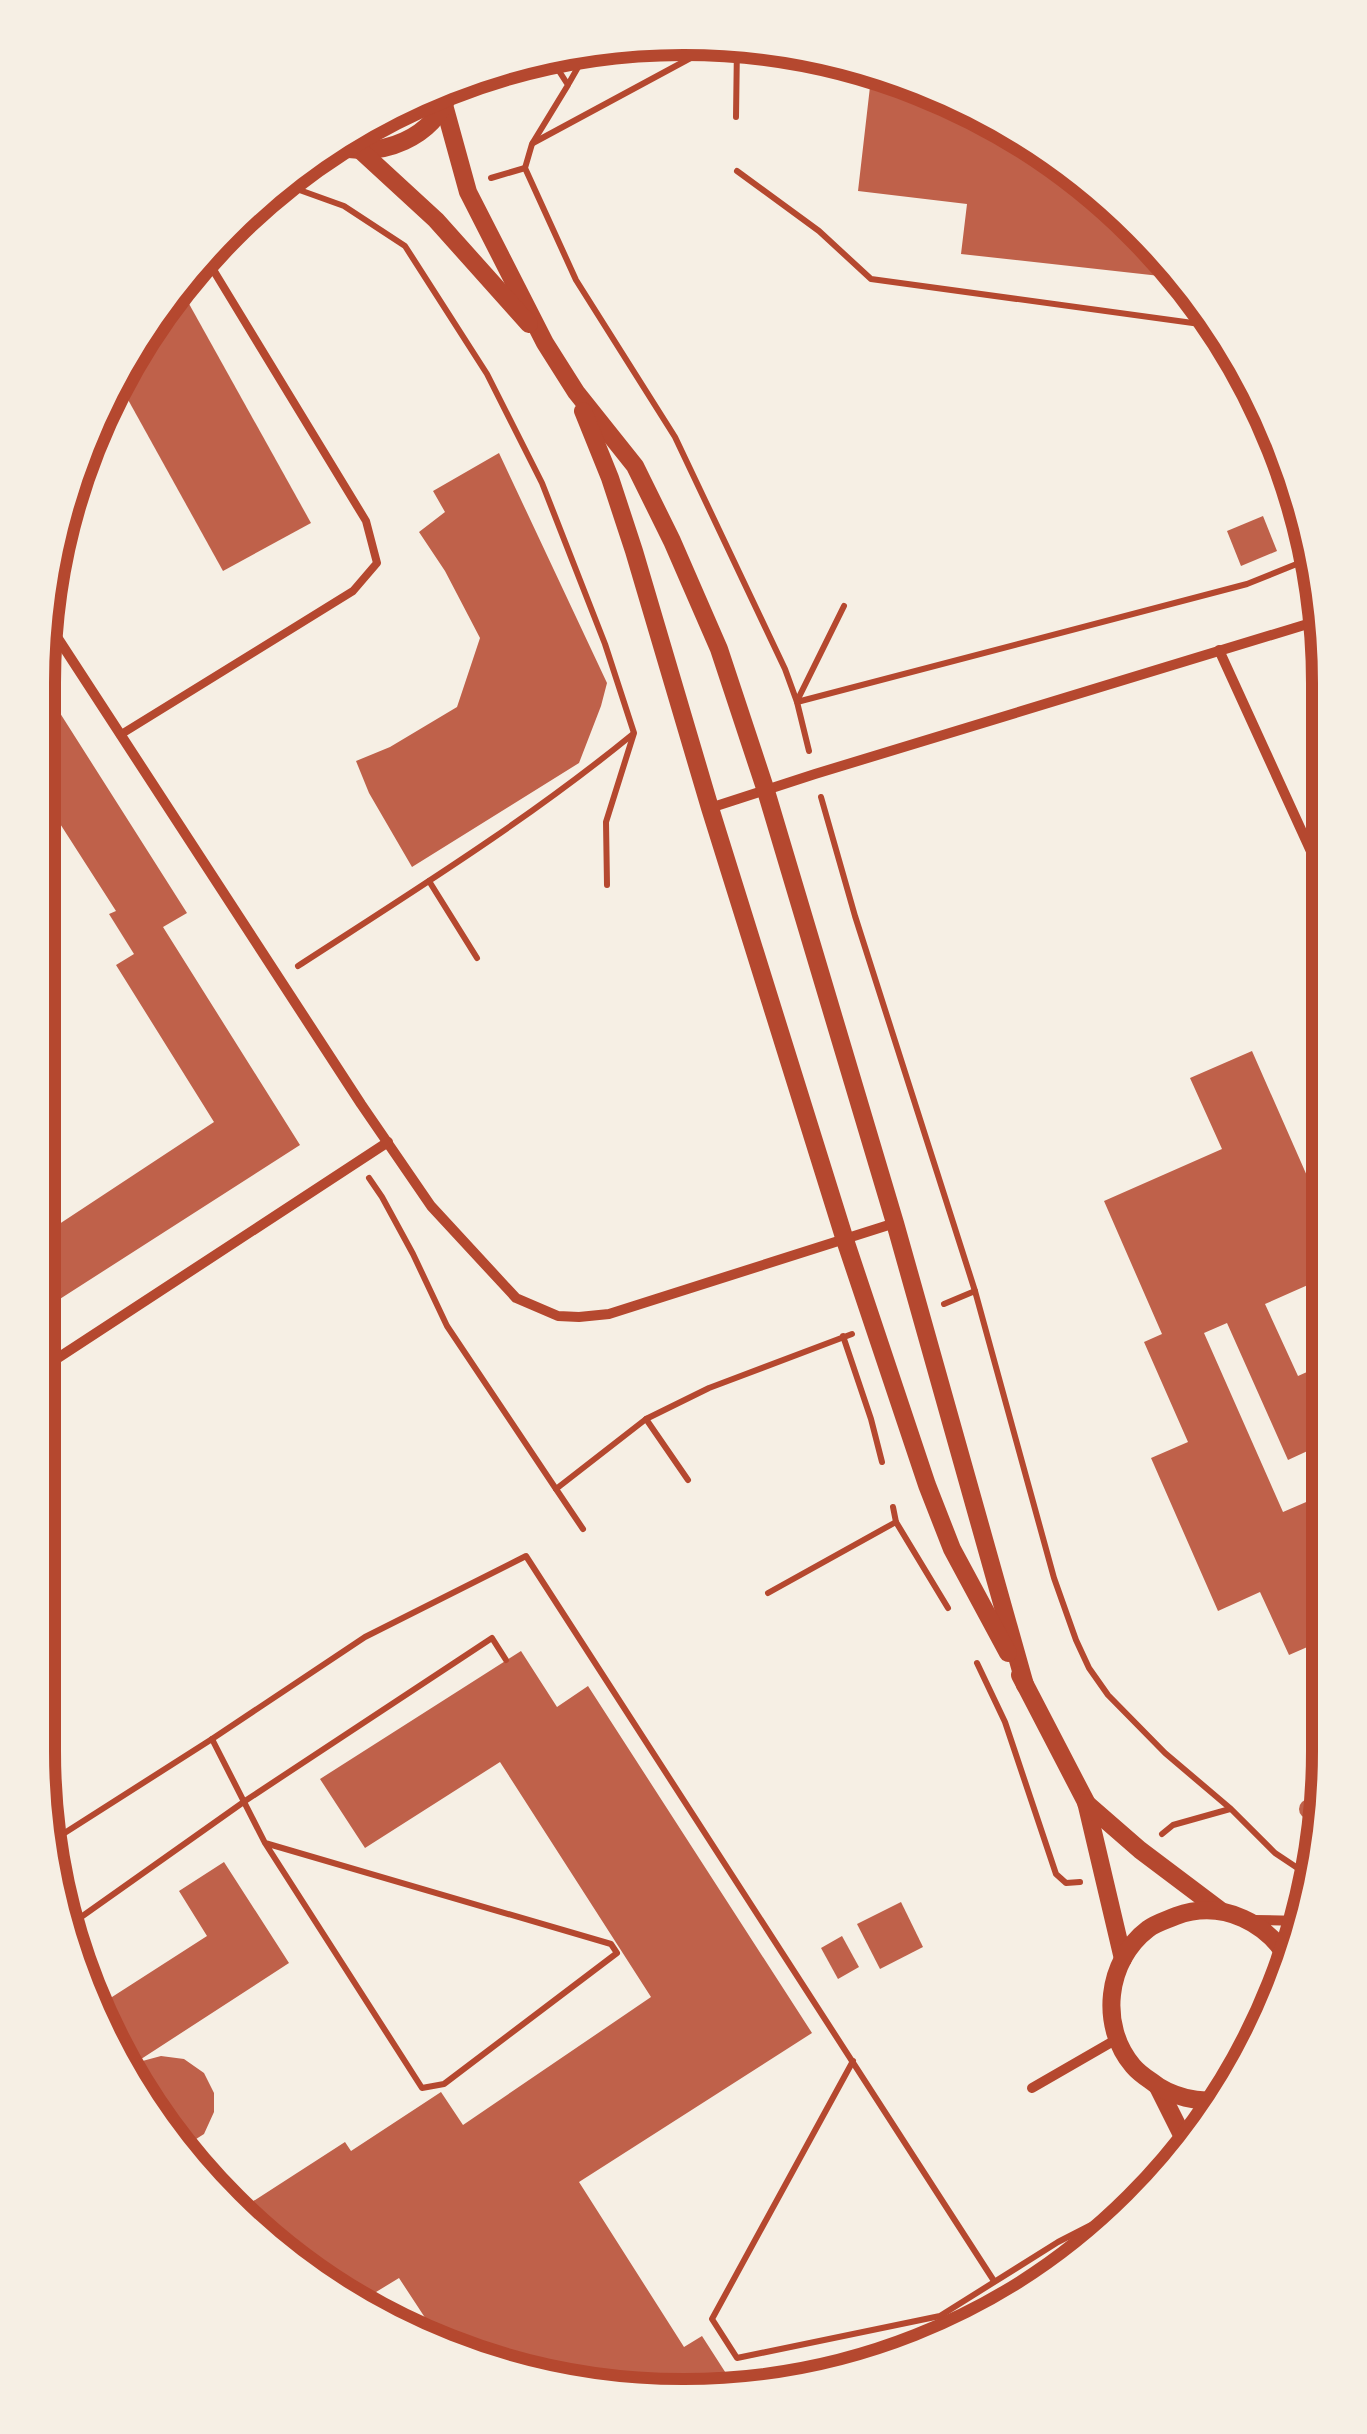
<svg xmlns="http://www.w3.org/2000/svg" width="1367" height="2434" font-family="'Sofia Sans Condensed',sans-serif">
<rect width="100%" height="100%" fill="#f6efe4"/>
<g fill="#bf614a">
<polygon points="871,78 1007,124 1140,226 1179,274 1178,278 961,254 967,204 858,191"/>
<polygon points="183,293 311,523 223,571 116,378 124,360"/>
<polygon points="499,453 607,683 601,706 579,763 412,867 369,793 356,761 390,747 457,707 480,638 445,571 419,532 445,512 433,491"/>
<polygon points="1263,516 1277,551 1241,566 1227,531"/>
<polygon points="39,680 187,913 163,927 300,1145 38,1313 38,1238 214,1122 116,965 134,954 109,914 116,911 39,791"/>
<polygon points="1252,1051 1326,1219 1326,1277 1265,1304 1298,1376 1327,1363 1327,1413 1319,1417 1327,1434 1327,1442 1288,1460 1227,1323 1204,1333 1283,1512 1327,1493 1328,1638 1289,1655 1260,1592 1218,1611 1151,1458 1188,1442 1144,1342 1162,1334 1104,1201 1222,1149 1190,1078"/>
<polygon points="521,1651 557,1707 588,1686 812,2033 579,2182 684,2347 702,2336 738,2392 725,2395 516,2374 439,2339 399,2278 358,2303 324,2287 241,2209 345,2142 351,2151 441,2092 463,2125 651,1997 500,1762 365,1848 320,1779"/>
<circle cx="1309" cy="1809" r="10"/>
<polygon points="224,1862 289,1963 135,2063 161,2056 184,2059 204,2073 214,2093 214,2112 204,2134 185,2146 198,2169 171,2143 98,2006 207,1936 179,1891"/>
<polygon points="901,1902 923,1947 880,1969 857,1924"/>
<polygon points="842,1936 859,1967 838,1979 821,1948"/>
<polygon points="894,2343 901,2354 864,2363"/>
</g>
<g fill="none" stroke-linecap="round" stroke-linejoin="round">
<g stroke="#b5482f" stroke-width="6">
<polyline points="550,57 568,85 532,144 525,168 576,280 675,437 785,669 797,702 809,751"/>
<polyline points="569,83 585,55"/>
<polyline points="736,117 737,45"/>
<polyline points="533,143 711,47"/>
<polyline points="737,171 819,231 871,279 1222,327"/>
<polyline points="491,178 525,168"/>
<polyline points="280,183 344,206 405,246 487,374 542,483 605,644 634,733 606,822 607,885"/>
<polyline points="797,701 844,606"/>
<polyline points="797,702 1247,584 1314,557"/>
<polyline points="821,797 855,916 975,1291 1054,1578 1076,1640 1089,1668 1108,1695 1165,1753 1231,1809 1275,1853 1311,1877"/>
<polyline points="429,881 477,958"/>
<path d="M298,966C412,892 528,820 633,734"/>
<polyline points="369,1178 382,1197 413,1254 447,1326 556,1489"/>
<polyline points="944,1304 975,1291"/>
<polyline points="843,1336 871,1419 882,1462"/>
<polyline points="646,1419 688,1480"/>
<polyline points="893,1507 896,1522"/>
<polyline points="583,1529 556,1489 646,1419 709,1388 852,1334"/>
<polyline points="768,1593 896,1522 948,1608"/>
<polyline points="977,1663 1005,1722 1056,1874 1066,1883 1080,1882"/>
<polyline points="212,1739 265,1843 422,2088 444,2084 617,1953 611,1944 265,1843"/>
<polyline points="1162,1834 1173,1825 1230,1809"/>
<polyline points="52,1841 212,1739 365,1637 526,1556 994,2281"/>
<polyline points="67,1927 245,1801 492,1638 506,1660"/>
<polyline points="853,2061 712,2319 737,2358 940,2316 1058,2242 1138,2201"/>
</g>
<polyline stroke="#b5482f" stroke-width="8" points="120,735 353,591 377,563 366,521 209,263"/>
<g stroke="#b5482f" stroke-width="10">
<polyline points="44,617 361,1104 431,1206 516,1298 558,1316 579,1317 609,1314 895,1223"/>
<polyline points="1219,650 1325,882"/>
<polyline points="710,808 815,774 1324,619"/>
<polyline points="38,1371 388,1142"/>
<polyline points="1254,1920 1303,1921"/>
<polyline points="1032,2088 1117,2039"/>
</g>
<g stroke="#b5482f" stroke-width="18">
<polyline points="444,105 468,192 545,343 576,392 635,466 672,541 719,649 766,791 895,1223 1025,1685"/>
<path d="M338,147C383,158 433,138 449,93"/>
<polyline points="361,151 436,220 529,324"/>
<polyline points="583,411 610,478 634,551 710,808 844,1237 927,1485 952,1549 1008,1653"/>
<polyline points="1020,1675 1086,1802 1123,1959"/>
<polyline points="1086,1803 1140,1850 1221,1911"/>
<polyline points="1158,2087 1186,2143"/>
<path d="M1223,2098C1201,2105 1169,2096 1151,2081C1145,2077 1138,2072 1133,2066C1099,2026 1106,1961 1148,1929C1156,1923 1167,1920 1176,1916C1223,1899 1269,1923 1292,1965"/>
</g>
</g>
<path d="M0 0H1367V2434H0ZM683 55H684A628 628 0 0 1 1312 683V1751A628 628 0 0 1 684 2379H683A628 628 0 0 1 55 1751V683A628 628 0 0 1 683 55Z" fill="#f6efe4" fill-rule="evenodd"/>
<path fill="none" stroke="#b5482f" stroke-width="12" d="M683 55H684A628 628 0 0 1 1312 683V1751A628 628 0 0 1 684 2379H683A628 628 0 0 1 55 1751V683A628 628 0 0 1 683 55Z"/>
</svg>
